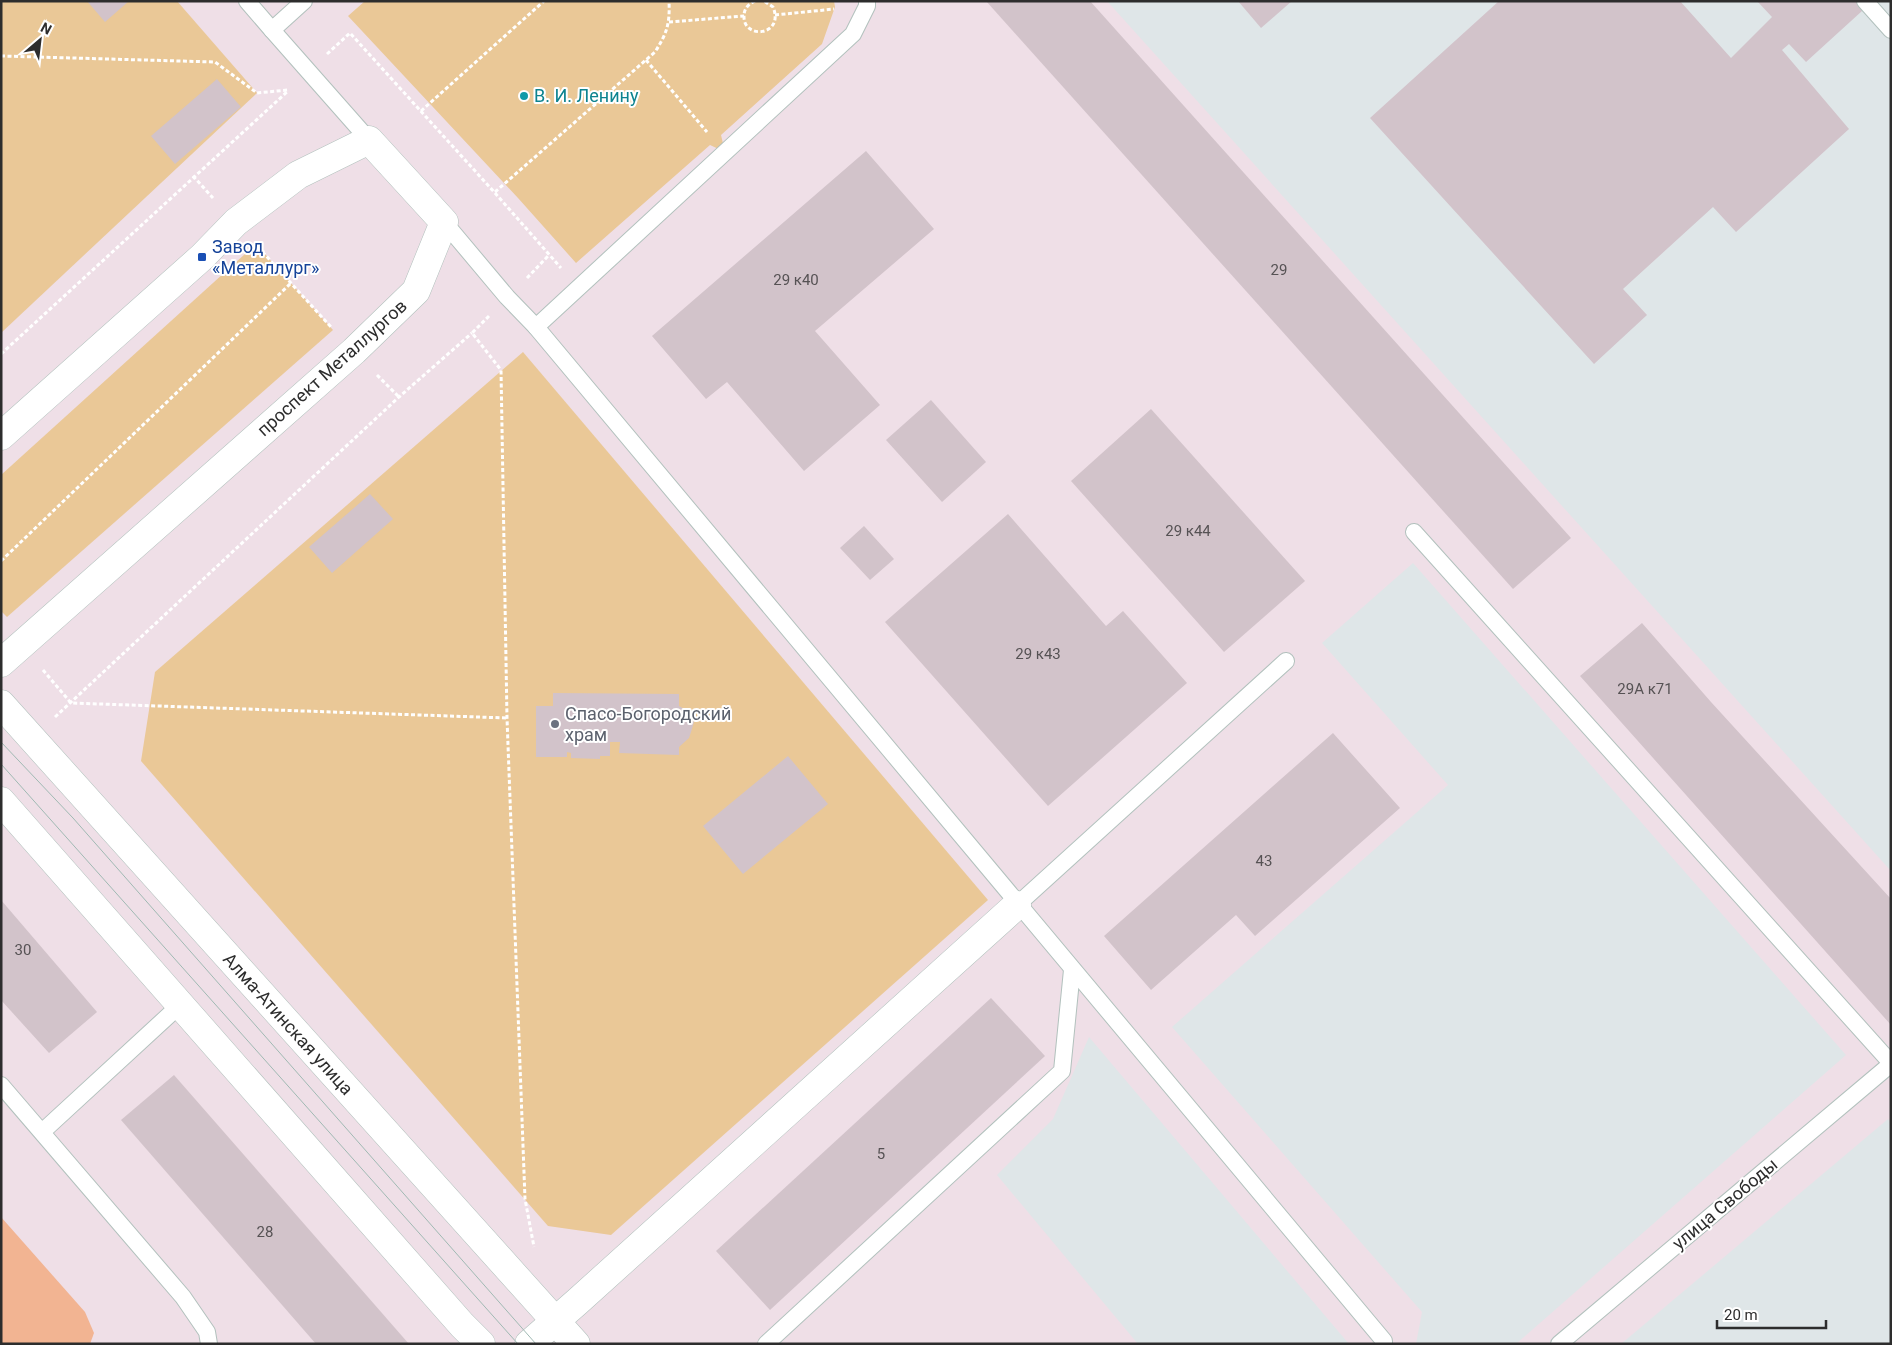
<svg xmlns="http://www.w3.org/2000/svg" width="1892" height="1345" font-family="Roboto,sans-serif">
<rect width="100%" height="100%" fill="#efdfe7"/>
<g fill="#dfe6e8">
<polygon points="1107,1 1891,1 1891,871"/>
<polygon points="1413,563 1846,1055 1516,1344 1416,1344 1422,1312 1172,1027 1448,785 1322,643"/>
<polygon points="1089,1037 1349,1344 1138,1344 997,1175 1053,1119"/>
<polygon points="1888,1119 1891,1123 1891,1344 1621,1344"/>
</g>
<g fill="#eac897">
<polygon points="1,1 177,1 257,93 1,333"/>
<polygon points="365,1 834,1 835,7 822,44 721,135 725,152 710,145 576,263 518,198 348,16"/>
<polygon points="256,244 333,330 7,617 1,611 1,475"/>
<polygon points="523,352 988,900 611,1235 548,1226 141,761 155,672"/>
</g>
<polygon fill="#f2b492" points="1,1217 85,1312 94,1333 90,1344 1,1344"/>
<g fill="#d2c3ca">
<polygon points="87,1 129,1 105,22"/>
<polygon points="986,1 1090,1 1571,538 1513,589"/>
<polygon points="1238,1 1292,1 1261,28"/>
<polygon points="1499,1 1680,1 1731,58 1772,17 1757,1 1873,1 1806,62 1789,44 1782,50 1849,129 1736,232 1713,207 1623,289 1647,315 1594,364 1370,118"/>
<polygon points="217,79 241,107 175,164 151,136"/>
<polygon points="866,151 934,229 815,331 880,405 804,471 727,382 706,399 652,336"/>
<polygon points="931,400 986,462 942,502 886,440"/>
<polygon points="1151,409 1305,581 1224,652 1071,481"/>
<polygon points="370,494 393,519 332,573 309,547"/>
<polygon points="1008,514 1106,626 1123,611 1187,683 1048,806 885,622"/>
<polygon points="864,526 894,559 870,580 840,548"/>
<polygon points="1642,623 1711,702 1891,899 1891,1025 1580,676"/>
<polygon points="553,693 679,694 679,706 688,711 694,722 691,732 689,738 679,747 679,755 619,753 620,742 610,742 610,756 600,756 600,759 571,758 571,753 567,752 567,757 536,757 536,706 553,706"/>
<polygon points="1333,733 1400,808 1255,936 1236,915 1151,990 1104,936"/>
<polygon points="788,756 828,804 743,874 703,826"/>
<polygon points="1,900 97,1012 49,1053 1,1000"/>
<polygon points="991,998 1045,1056 770,1310 716,1251"/>
<polygon points="174,1075 409,1344 316,1344 121,1120"/>
</g>
<g fill="none" stroke-linecap="round" stroke-linejoin="round">
<g stroke="#b2c1bd" stroke-width="18">
<g id="service">
<polyline points="247,1 272,30"/>
<polyline points="304,1 272,30 369,140"/>
<polyline points="1865,1 1891,30"/>
<polyline points="444,222 507,297 536,327 853,34 867,6 867,1"/>
<polyline points="536,327 1384,1341 1384,1344"/>
<polyline points="1414,532 1891,1063"/>
<polyline points="1017,905 1286,661"/>
<polyline points="1,1085 183,1297 207,1332 209,1344"/>
<polyline points="42,1132 180,1005"/>
<polyline points="766,1344 1062,1071 1072,970"/>
<polyline points="1559,1344 1891,1064"/>
</g>
</g>
<g stroke="#b2c1bd" stroke-width="29">
<polyline id="minor" points="529,1344 577,1302 1017,905"/>
</g>
<g stroke="#b2c1bd" stroke-width="29">
<g id="tertiary">
<polyline points="1,436 202,257 236,222 298,175 369,140 444,222 416,291 354,351 1,663"/>
<polyline points="1,704 576,1344"/>
<polyline points="1,801 462,1325 481,1344"/>
</g>
</g>
<g stroke="#fff" stroke-width="3" stroke-dasharray="4 2.5" stroke-linecap="butt">
<path d="M755,1C749,4 744,8 744,16C743,40 785,36 773,7L764,1"/>
<polyline points="775,15 834,9"/>
<polyline points="669,22 744,16"/>
<polyline points="327,54 350,33 495,193 561,268"/>
<polyline points="1,56 215,62 257,93 288,90"/>
<polyline points="646,60 707,132"/>
<polyline points="421,111 544,1"/>
<polyline points="193,176 213,198"/>
<path d="M495,192L655,52C667,33 670,24 669,1"/>
<polyline points="258,247 331,327"/>
<polyline points="527,278 549,255"/>
<polyline points="489,316 472,333 501,370 507,718 525,1199 534,1247"/>
<polyline points="1,354 288,91"/>
<polyline points="377,375 399,397"/>
<polyline points="1,561 291,283"/>
<polyline points="43,670 71,703 507,718"/>
<polyline points="55,717 399,397 472,333"/>
</g>
<use href="#service" stroke="#fff" stroke-width="16"/>
<use href="#minor" stroke="#fff" stroke-width="28"/>
<use href="#tertiary" stroke="#fff" stroke-width="28"/>
<g stroke="#a0b9b3" stroke-width="1">
<polyline points="1,742 73,818 536,1344"/>
<polyline points="1,764 518,1344"/>
</g>
</g>
<circle fill="#0f9aa8" stroke="#fff" stroke-width="2" cx="524" cy="96" r="5"/>
<rect fill="#1a4fb4" stroke="#fff" stroke-width="2" x="197" y="252" width="10" height="10" rx="2.5"/>
<circle fill="#6b7280" stroke="#fff" stroke-width="2" cx="555" cy="724" r="5"/>
<g text-anchor="middle" stroke-width="4" stroke-linejoin="round" paint-order="stroke">
<g font-size="15" fill="#565254">
<text x="1279" y="275">29</text>
<text x="796" y="285">29 к40</text>
<text x="1188" y="536">29 к44</text>
<text x="1038" y="659">29 к43</text>
<text x="1645" y="694">29А к71</text>
<text x="1264" y="866">43</text>
<text x="23" y="955">30</text>
<text x="881" y="1159">5</text>
<text x="265" y="1237">28</text>
</g>
<g font-size="18" fill="#0d838f" stroke="#fff" text-anchor="start">
<text x="534" y="102">В. И. Ленину</text>
</g>
<g font-size="18" fill="#164399" stroke="#fff" text-anchor="start">
<text x="212" y="253">Завод<tspan x="212" dy="21">«Металлург»</tspan></text>
</g>
<g font-size="18" fill="#2d2d2d" stroke="#fff">
<text transform="translate(332 368) rotate(-42)" y="6">проспект Металлургов</text>
<text transform="translate(288 1024) rotate(48)" y="6">Алма-Атинская улица</text>
<text transform="translate(1725 1204) rotate(-40)" y="6">улица Свободы</text>
</g>
<g font-size="18" fill="#5b616d" stroke="#fff" text-anchor="start">
<text x="565" y="720">Спасо-Богородский<tspan x="565" dy="21">храм</tspan></text>
</g>
</g>
<rect width="1892" height="1345" fill="none" stroke="#2d2d2d" stroke-width="5"/>
<g transform="translate(40 40) rotate(28)" stroke="#ffffff" stroke-width="4" paint-order="stroke">
<path d="M0-4L9 19L0 12L-9 19Z" fill="#2d2d2d"/>
<text y="-8" font-size="14" font-weight="bold" text-anchor="middle" fill="#2d2d2d">N</text>
</g>
<path d="M1717 1320v8h109v-8" fill="none" stroke="#2d2d2d" stroke-width="2.5"/>
<text x="1724" y="1320" font-size="15" fill="#2d2d2d" stroke="#ffffff" stroke-width="4" paint-order="stroke">20 m</text>
</svg>
